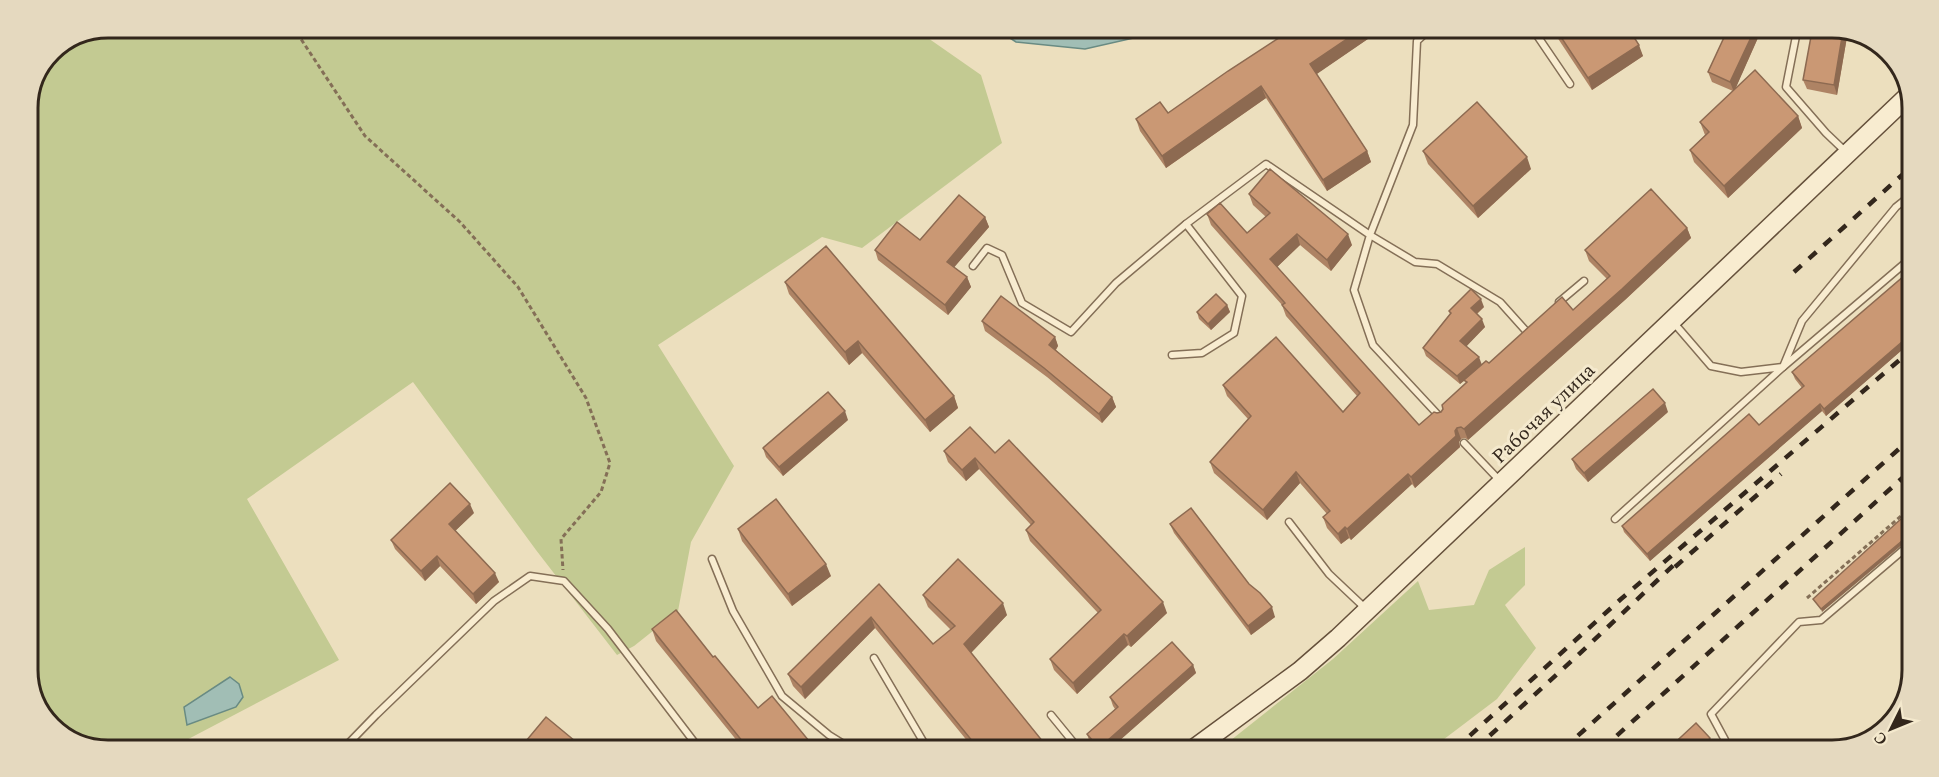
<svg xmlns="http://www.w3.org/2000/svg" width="1939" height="777" font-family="Spectral,serif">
<rect width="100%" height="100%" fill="#ecdfbe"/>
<g fill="#c3ca92">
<polygon points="108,27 915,29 981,75 1002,143 862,248 822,237 658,345 734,466 691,542 678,611 634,646 617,655 536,550 413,382 247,499 339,660 175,746 81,746 44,719 27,675 27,103 51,50"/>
<polygon points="1525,547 1525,585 1505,605 1536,648 1497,699 1431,749 1221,748 1333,659 1418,581 1429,610 1474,605 1489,570"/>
</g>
<g fill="#a1beb5" stroke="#698b83" stroke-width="1.5">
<polygon points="996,29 1231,30 1228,32 1160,32 1085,49 1016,42"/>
<polygon points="230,677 239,684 243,697 236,707 187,725 184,707"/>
</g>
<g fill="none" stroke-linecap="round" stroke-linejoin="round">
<g stroke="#846f57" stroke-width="9">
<g id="lane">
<polyline points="1429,30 1417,41 1413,125 1370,235 1415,262 1437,264 1500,302 1526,331"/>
<polyline points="1534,31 1570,84"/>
<polyline points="1797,31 1786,87 1826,133 1847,153"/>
<polyline points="973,266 987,248 1002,255 1022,303 1071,332 1116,283 1186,224 1266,164 1370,235 1354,290 1373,345 1440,417"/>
<polyline points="1559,302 1584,281"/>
<polyline points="1674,323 1711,366 1741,372 1783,367 1911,258"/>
<polyline points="1172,355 1202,353 1234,333 1242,296 1186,224"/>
<polyline points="1464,443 1501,482"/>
<polyline points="1615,519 1783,367 1802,321 1896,207 1911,195"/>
<polyline points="1289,522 1329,574 1365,608"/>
<polyline points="712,559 733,611 782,696 829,735 850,748"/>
<polyline points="874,658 927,748"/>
<polyline points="1051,715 1078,748"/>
<polyline points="346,746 376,715 494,601 530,576 564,581 608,629 698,747"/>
<polyline points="1716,750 1725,740 1711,714 1799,622 1821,620 1909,545"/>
</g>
</g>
<g stroke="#65503b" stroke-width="21">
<polyline id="secondary" points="1195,748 1300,671 1338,638 1909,95"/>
</g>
<g stroke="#846f57" stroke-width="3" stroke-dasharray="4.5 3" stroke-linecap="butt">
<polyline points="293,27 365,136 460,222 518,287 586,398 610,463 601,492 561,539 563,570"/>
<polyline points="1807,598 1909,509"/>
</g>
<use href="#lane" stroke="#f8ecd0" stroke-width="6"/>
<use href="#secondary" stroke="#f8ecd0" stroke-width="18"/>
<g stroke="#33271c" stroke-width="4.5" stroke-dasharray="10 10" stroke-linecap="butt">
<polyline points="1794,272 1911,167"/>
<polyline points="1675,567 1781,474"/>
<polyline points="1455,749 1621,599 1910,351"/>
<polyline points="1475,749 1576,657 1680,559"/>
<polyline points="1563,749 1909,440"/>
<polyline points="1602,749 1909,472"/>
</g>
</g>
<g fill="#ae8364">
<polygon points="1381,30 1316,74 1367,151 1371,162 1327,191 1266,98 1166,168 1140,131 1136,119 1168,113 1291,36"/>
<polygon points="1553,31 1630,31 1643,56 1592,90"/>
<polygon points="1727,31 1761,31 1735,89 1798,116 1802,128 1728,198 1694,162 1690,150 1705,135 1700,122 1733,91 1712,82 1708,72"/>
<polygon points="1848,31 1837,95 1807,89 1803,80"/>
<polygon points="1423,151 1531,169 1478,218 1428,164"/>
<polygon points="1249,194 1352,245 1331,271 1300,245 1277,267 1419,425 1437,413 1441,412 1466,383 1464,381 1460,384 1426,356 1423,348 1450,314 1449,311 1484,307 1477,314 1485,327 1466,346 1482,365 1489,363 1573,310 1607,279 1589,261 1585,250 1687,228 1691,238 1626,299 1468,440 1465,438 1461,439 1459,442 1460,447 1415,488 1412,484 1351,540 1349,538 1341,544 1327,528 1323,517 1327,514 1300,483 1267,520 1214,473 1210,462 1248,419 1227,396 1223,385 1343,412 1357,396 1286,316 1282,305 1211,225 1207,214 1247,233 1266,217 1253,205"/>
<polygon points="985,217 989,227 954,267 967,277 971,287 948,315 878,260 875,250 920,240"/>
<polygon points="1911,270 1910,343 1826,416 1822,411 1650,561 1624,532 1622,526 1759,425 1802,388 1795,379 1792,372"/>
<polygon points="785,282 954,396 958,408 930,432 862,353 849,365 789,294"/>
<polygon points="1227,305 1230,312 1211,330 1199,319 1197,312"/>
<polygon points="982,321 1055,337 1058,346 1056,350 1112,397 1116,407 1102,423 1047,377 985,331"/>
<polygon points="1668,412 1588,482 1576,469 1572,459"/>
<polygon points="848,420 783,476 766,457 763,448"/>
<polygon points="944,451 995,453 1167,613 1131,647 1128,645 1077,694 1054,670 1050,659 1098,613 1030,541 1026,530 1031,525 979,469 966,481 948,462"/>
<polygon points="474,513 455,531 499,582 476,604 440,566 425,581 395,549 391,540"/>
<polygon points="1170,524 1249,584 1275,617 1251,635 1174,533"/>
<polygon points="738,529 831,576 792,606 742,541"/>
<polygon points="879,584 933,644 951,630 928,607 923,595 1007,615 971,653 1048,748 973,748 875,628 805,699 793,686 788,674"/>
<polygon points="652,629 713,657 758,708 814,747 742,747 656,641"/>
<polygon points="1193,665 1196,673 1111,748 1094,748 1090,743 1087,734 1115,709 1113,706 1110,697"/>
</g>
<g fill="#8d6a51">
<polygon points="1360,30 1381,30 1314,76 1310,64"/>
<polygon points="1754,31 1761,31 1734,92 1730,82"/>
<polygon points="1843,31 1848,31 1837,95 1834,85"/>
<polygon points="1639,45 1643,56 1592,90 1588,78"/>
<polygon points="1261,86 1266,98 1166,168 1162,156"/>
<polygon points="1798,116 1802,128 1728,198 1724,186"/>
<polygon points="1367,151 1371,162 1327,191 1323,180"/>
<polygon points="1527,157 1531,169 1478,218 1473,206"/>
<polygon points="985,217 989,227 951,271 947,262"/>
<polygon points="1687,228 1691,238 1626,299 1468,440 1464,429"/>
<polygon points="1297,234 1300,245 1274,270 1270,259"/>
<polygon points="1348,234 1352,245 1331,271 1327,260"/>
<polygon points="967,277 971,287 948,315 945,305"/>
<polygon points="1481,299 1484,307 1474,316 1471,308"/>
<polygon points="1227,305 1230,312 1211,330 1208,324"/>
<polygon points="1482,319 1485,327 1463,350 1460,341"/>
<polygon points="1910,335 1910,343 1826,416 1824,409"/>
<polygon points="1055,337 1058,346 1052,355 1049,345"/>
<polygon points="858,341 862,353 849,365 845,352"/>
<polygon points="1479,357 1482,365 1460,384 1457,376"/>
<polygon points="954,396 958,408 930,432 925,420"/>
<polygon points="1112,397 1116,407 1102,423 1099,414"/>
<polygon points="1665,403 1668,412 1588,482 1584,473"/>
<polygon points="1820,404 1822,411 1650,561 1647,554"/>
<polygon points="845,411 848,420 783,476 779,467"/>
<polygon points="1457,428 1461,439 1459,442 1460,447 1415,488 1411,477 1455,431"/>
<polygon points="975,458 979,469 966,481 962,470"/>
<polygon points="1296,472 1300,483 1267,520 1263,510"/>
<polygon points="1408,474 1412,484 1351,540 1347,529"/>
<polygon points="470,504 474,513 452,534 449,524"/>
<polygon points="1345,527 1349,538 1341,544 1338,534"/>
<polygon points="1909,535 1909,539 1822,612 1821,609"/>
<polygon points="437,556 440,566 425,581 421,571"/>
<polygon points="826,564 831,576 792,606 788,594"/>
<polygon points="495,573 499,582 476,604 473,594"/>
<polygon points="1163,602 1167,613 1131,647 1127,636"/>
<polygon points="1003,603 1007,615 968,656 964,644"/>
<polygon points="1272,607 1275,617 1251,635 1248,626"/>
<polygon points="871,617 875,628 805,699 801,687"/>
<polygon points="1124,634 1128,645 1077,694 1073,683"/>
<polygon points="1193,665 1196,673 1111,748 1099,748"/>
<polygon points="1710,738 1713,746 1711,749 1708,741"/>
</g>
<g fill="#ca9874" stroke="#8d6a51" stroke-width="1.5">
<polygon points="1300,30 1360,30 1310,64 1367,151 1323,180 1261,86 1162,156 1136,119 1160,102 1168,113 1228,71 1288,32 1291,36"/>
<polygon points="1557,31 1630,31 1639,45 1588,78"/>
<polygon points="1727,31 1754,31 1730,82 1708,72"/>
<polygon points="1812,31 1843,31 1834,85 1803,80"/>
<polygon points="1755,70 1798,116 1724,186 1690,150 1709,132 1700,122"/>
<polygon points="1477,102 1527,157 1473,206 1423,151"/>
<polygon points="1270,169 1348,234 1327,260 1297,234 1270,259 1419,425 1434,412 1437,413 1441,412 1443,409 1442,405 1467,382 1464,380 1486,361 1489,363 1562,297 1573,310 1610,276 1585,250 1651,189 1687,228 1622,289 1464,429 1461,427 1457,428 1455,431 1456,436 1411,477 1408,474 1347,529 1345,527 1338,534 1323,517 1330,511 1296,472 1263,510 1210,462 1251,416 1223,385 1276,337 1343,412 1360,393 1282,305 1285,303 1207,214 1220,203 1247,233 1270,213 1249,194"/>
<polygon points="959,195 985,217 947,262 967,277 945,305 875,250 897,222 920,240"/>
<polygon points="826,246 954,396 925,420 858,341 845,352 785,282"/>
<polygon points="1911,270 1910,335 1824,409 1820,404 1647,554 1622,526 1749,414 1759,425 1804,386 1792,372"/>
<polygon points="1471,289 1481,299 1471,308 1482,319 1460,341 1479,357 1457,376 1423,348 1451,313 1449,311"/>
<polygon points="1216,294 1227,305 1208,324 1197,312"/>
<polygon points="1001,296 1055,337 1049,345 1112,397 1099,414 1044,368 982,321"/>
<polygon points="1653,389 1665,403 1584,473 1572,459"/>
<polygon points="828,392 845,411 779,467 763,448"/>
<polygon points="970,427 995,453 1009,440 1163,602 1127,636 1124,634 1073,683 1050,659 1101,610 1026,530 1034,522 975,458 962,470 944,451"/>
<polygon points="450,483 470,504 449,524 495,573 473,594 437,556 421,571 391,540"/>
<polygon points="776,499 826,564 788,594 738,529"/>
<polygon points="1191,508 1249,584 1260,593 1272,607 1248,626 1170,524"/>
<polygon points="1902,518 1909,526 1909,535 1821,609 1813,599"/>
<polygon points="958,559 1003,603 964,644 1048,748 978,748 871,617 801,687 788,674 879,584 933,644 955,626 923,595"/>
<polygon points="676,610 713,657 715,656 758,708 772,696 814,747 747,747 652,629"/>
<polygon points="1172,642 1193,665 1099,748 1087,734 1118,707 1110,697"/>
<polygon points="546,717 581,746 521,747"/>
<polygon points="1696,723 1710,738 1708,741 1709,745 1713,747 1716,746 1720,750 1667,750"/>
<polygon points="1273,741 1279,749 1262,749"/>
</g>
<g text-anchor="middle" stroke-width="6" stroke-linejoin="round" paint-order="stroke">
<g font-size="20" fill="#33271c" stroke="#f4e9cd">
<text transform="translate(1543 413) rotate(-44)" y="7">Рабочая улица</text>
</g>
</g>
<path d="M0 0H1939V777H0ZM108 38H1832A70 70 0 0 1 1902 108V670A70 70 0 0 1 1832 740H108A70 70 0 0 1 38 670V108A70 70 0 0 1 108 38Z" fill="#e5d9bf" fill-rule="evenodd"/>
<path fill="none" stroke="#33271c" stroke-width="3" d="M108 38H1832A70 70 0 0 1 1902 108V670A70 70 0 0 1 1832 740H108A70 70 0 0 1 38 670V108A70 70 0 0 1 108 38Z"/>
<g transform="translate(1891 729) rotate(227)" stroke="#f4e9cd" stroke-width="4.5" paint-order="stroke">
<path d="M0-4.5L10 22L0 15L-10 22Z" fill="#33271c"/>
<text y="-9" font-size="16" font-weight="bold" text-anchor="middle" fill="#33271c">С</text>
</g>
</svg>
